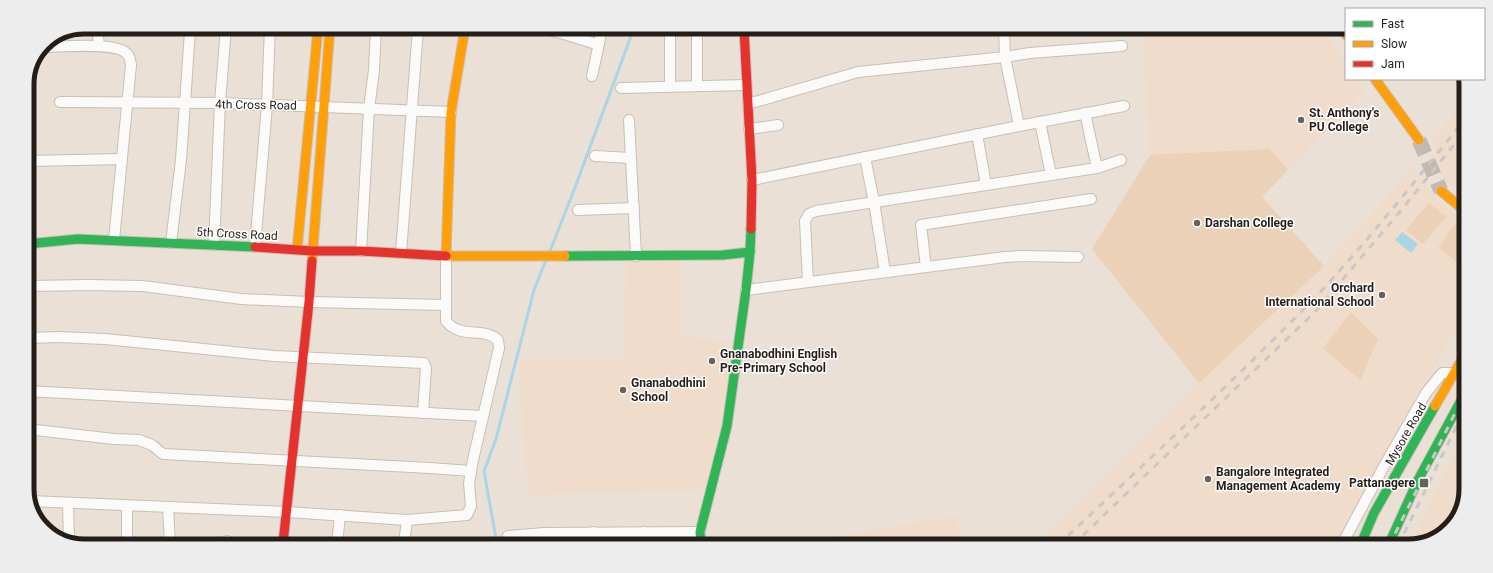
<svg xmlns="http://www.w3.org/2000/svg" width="1493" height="573" font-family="Roboto,sans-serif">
<rect width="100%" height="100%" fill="#ebe0d6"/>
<g fill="#efdcca">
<polygon points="1143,29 1325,30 1346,63 1346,79 1357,79 1364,91 1262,197 1324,266 1414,167 1427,189 1465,224 1464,316 1408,410 1334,546 1036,545 1199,383 1092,249 1150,155"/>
<polygon points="1466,100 1465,197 1442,176 1433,139"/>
<polygon points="626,257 680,257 681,336 732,342 721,421 704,490 528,495 518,360 625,359"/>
<polygon points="1463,437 1463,507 1443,534 1408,546"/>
<polygon points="958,516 959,545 822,545 822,539"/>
</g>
<g fill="#ead1b7">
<polygon points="1269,149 1288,170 1262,197 1324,266 1199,383 1092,249 1150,155"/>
<polygon points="1429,203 1446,217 1423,244 1406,230"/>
<polygon points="1458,220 1465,227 1465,268 1438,248"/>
<polygon points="1351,312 1378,339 1360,380 1323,348"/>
</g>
<polygon fill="#aad5e4" points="1402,232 1418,244 1411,253 1395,240"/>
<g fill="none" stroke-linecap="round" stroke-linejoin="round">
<g stroke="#aad5e4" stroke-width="3">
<polyline points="550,251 576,185 634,28"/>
<polyline points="497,544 484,471 496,439 534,290 546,260"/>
</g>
<polyline stroke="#c3b9b0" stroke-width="15" stroke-dasharray="15 8" stroke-linecap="butt" points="1419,140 1441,191"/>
<g stroke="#c7bfb7" stroke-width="12">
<g id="street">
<polyline points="97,27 99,46"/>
<polyline points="540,28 564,34 593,43 599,43 602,28"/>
<polyline points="697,28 697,85"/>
<polyline points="1004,29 1005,57 1019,126"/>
<path d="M42,47C60,47 112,42 125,52C130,55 130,60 131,65L114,240"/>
<polyline points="592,76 599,43"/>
<polyline points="670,85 670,28"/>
<polyline points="621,88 746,85"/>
<polyline points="60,102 220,103 451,112"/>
<polyline points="748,104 858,72 1005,57 1030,53 1122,46"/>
<polyline points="1085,113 1097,168"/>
<polyline points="629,120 636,256"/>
<polyline points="1040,122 1051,175"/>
<polyline points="749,129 778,125"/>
<polyline points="977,134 986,185"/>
<polyline points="595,156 631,158"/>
<polyline points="865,157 874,202 885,272"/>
<polyline points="28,161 122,159"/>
<polyline points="752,180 1019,126 1124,106"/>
<polyline points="578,210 634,208"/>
<polyline points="171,243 181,160 190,31"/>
<polyline points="214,245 220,103 226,27"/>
<polyline points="255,247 267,105 270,27"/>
<polyline points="361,251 369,109 374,70 376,28"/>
<polyline points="401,253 418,28"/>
<polyline points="926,267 921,225 1091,199"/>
<polyline points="808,282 805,221 809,214 816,211 1097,168 1121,160"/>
<polyline points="27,286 88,285 143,286 241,299 309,302 446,305"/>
<polyline points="746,290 1005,257 1021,256 1078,257"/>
<polyline points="27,338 59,337 105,339 274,356 424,363 426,368 423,413"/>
<polyline points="27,391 483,416"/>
<polyline points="27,429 114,439 139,440 152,445 163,454 430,468 471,471"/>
<path d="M30,501L287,512L407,520L467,515L471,506L469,483L473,460L499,348L498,340C483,326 461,340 446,321V256"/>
<polyline points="68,503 69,543"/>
<polyline points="168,508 170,543"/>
<polyline points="508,536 544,533"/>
<polyline points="127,543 127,506"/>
<polyline points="227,543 227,541"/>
<polyline points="337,544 340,515"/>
<polyline points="404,544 407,520"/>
<polyline points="545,544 544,533 700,532"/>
<polyline points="592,544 593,532"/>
<polyline points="644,544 644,532"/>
<polyline points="1341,546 1383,468 1426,393 1442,373 1455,373"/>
</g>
</g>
<g stroke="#c7bfb7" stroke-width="11">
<g id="fast">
<polyline points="27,244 78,239 255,247"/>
<polyline points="565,256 723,255 750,252"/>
<polyline points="701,544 700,532 727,426 746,290 750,252 751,229"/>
<polyline points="1360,546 1374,513 1435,406"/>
<polyline points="1388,546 1418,480 1464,395"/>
</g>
</g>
<g stroke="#c7bfb7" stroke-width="11">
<g id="slow">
<polyline points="465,28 451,112 446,256 565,256"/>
<polyline points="1344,30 1346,35"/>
<polyline points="1375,79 1419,140"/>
<polyline points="1441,191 1465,211"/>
<polyline points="297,250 318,28"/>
<polyline points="312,261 330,28"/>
<polyline points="1435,406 1464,356"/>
</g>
</g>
<g stroke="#c7bfb7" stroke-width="11">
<g id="jam">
<polyline points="744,29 752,180 751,229"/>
<polyline points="255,247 312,251 361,251 446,256"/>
<polyline points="283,543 309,302 312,261"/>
</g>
</g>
<use href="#street" stroke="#fcfaf9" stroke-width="10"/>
<use href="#fast" stroke="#30b455" stroke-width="9"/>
<use href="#slow" stroke="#ff9f0a" stroke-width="9"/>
<use href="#jam" stroke="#e5322d" stroke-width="9"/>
<g stroke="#cac7c4" stroke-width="3" stroke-dasharray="7 7" stroke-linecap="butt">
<path d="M1058,545C1141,467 1225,389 1305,308C1363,248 1414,182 1466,118"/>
<polyline points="1073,545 1315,312 1398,214 1466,130"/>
<polyline points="1389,546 1464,395"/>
<polyline points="1398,546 1464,411"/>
</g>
</g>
<g fill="#6a625a" stroke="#fff" stroke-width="1.5">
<circle cx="1301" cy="120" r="4"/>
<circle cx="1197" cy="223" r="4"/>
<circle cx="1382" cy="295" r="4"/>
<circle cx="712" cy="361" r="4"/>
<circle cx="623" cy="390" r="4"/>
<circle cx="1208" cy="479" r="4"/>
<rect x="1419" y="478" width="10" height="10" rx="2"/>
</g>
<g text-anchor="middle" stroke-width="3" stroke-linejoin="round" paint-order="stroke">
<g font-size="12" fill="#251e18" stroke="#fff">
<text transform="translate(256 105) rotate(1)" y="4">4th Cross Road</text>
<text transform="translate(237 234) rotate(3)" y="4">5th Cross Road</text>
<text transform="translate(1406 434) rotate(-60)" y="4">Mysore Road</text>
</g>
<g font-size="12" font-weight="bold" fill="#251e18" stroke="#fff" text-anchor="start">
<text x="1309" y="117">St. Anthony's<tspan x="1309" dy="14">PU College</tspan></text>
<text x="1205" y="227">Darshan College</text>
<text x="1374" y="292" text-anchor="end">Orchard<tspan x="1374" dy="14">International School</tspan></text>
<text x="720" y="358">Gnanabodhini English<tspan x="720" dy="14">Pre-Primary School</tspan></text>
<text x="631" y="387">Gnanabodhini<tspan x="631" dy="14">School</tspan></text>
<text x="1216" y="476">Bangalore Integrated<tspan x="1216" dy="14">Management Academy</tspan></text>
<text x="1415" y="487" text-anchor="end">Pattanagere</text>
</g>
</g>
<path d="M0 0H1493V573H0ZM84 34H1409A50 50 0 0 1 1459 84V489A50 50 0 0 1 1409 539H84A50 50 0 0 1 34 489V84A50 50 0 0 1 84 34Z" fill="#eeeded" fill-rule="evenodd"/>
<path fill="none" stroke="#251e18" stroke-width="5" d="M84 34H1409A50 50 0 0 1 1459 84V489A50 50 0 0 1 1409 539H84A50 50 0 0 1 34 489V84A50 50 0 0 1 84 34Z"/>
<rect x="1345" y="8" width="140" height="72" fill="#ffffff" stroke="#a8a5a3"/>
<rect x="1353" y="21" width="20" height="6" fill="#30b455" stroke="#a8a5a3"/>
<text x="1381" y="28" font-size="12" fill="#251e18">Fast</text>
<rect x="1353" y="41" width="20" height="6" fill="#ff9f0a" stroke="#a8a5a3"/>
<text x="1381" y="48" font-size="12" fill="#251e18">Slow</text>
<rect x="1353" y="61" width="20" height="6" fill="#e5322d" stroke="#a8a5a3"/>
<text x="1381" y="68" font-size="12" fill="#251e18">Jam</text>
</svg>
